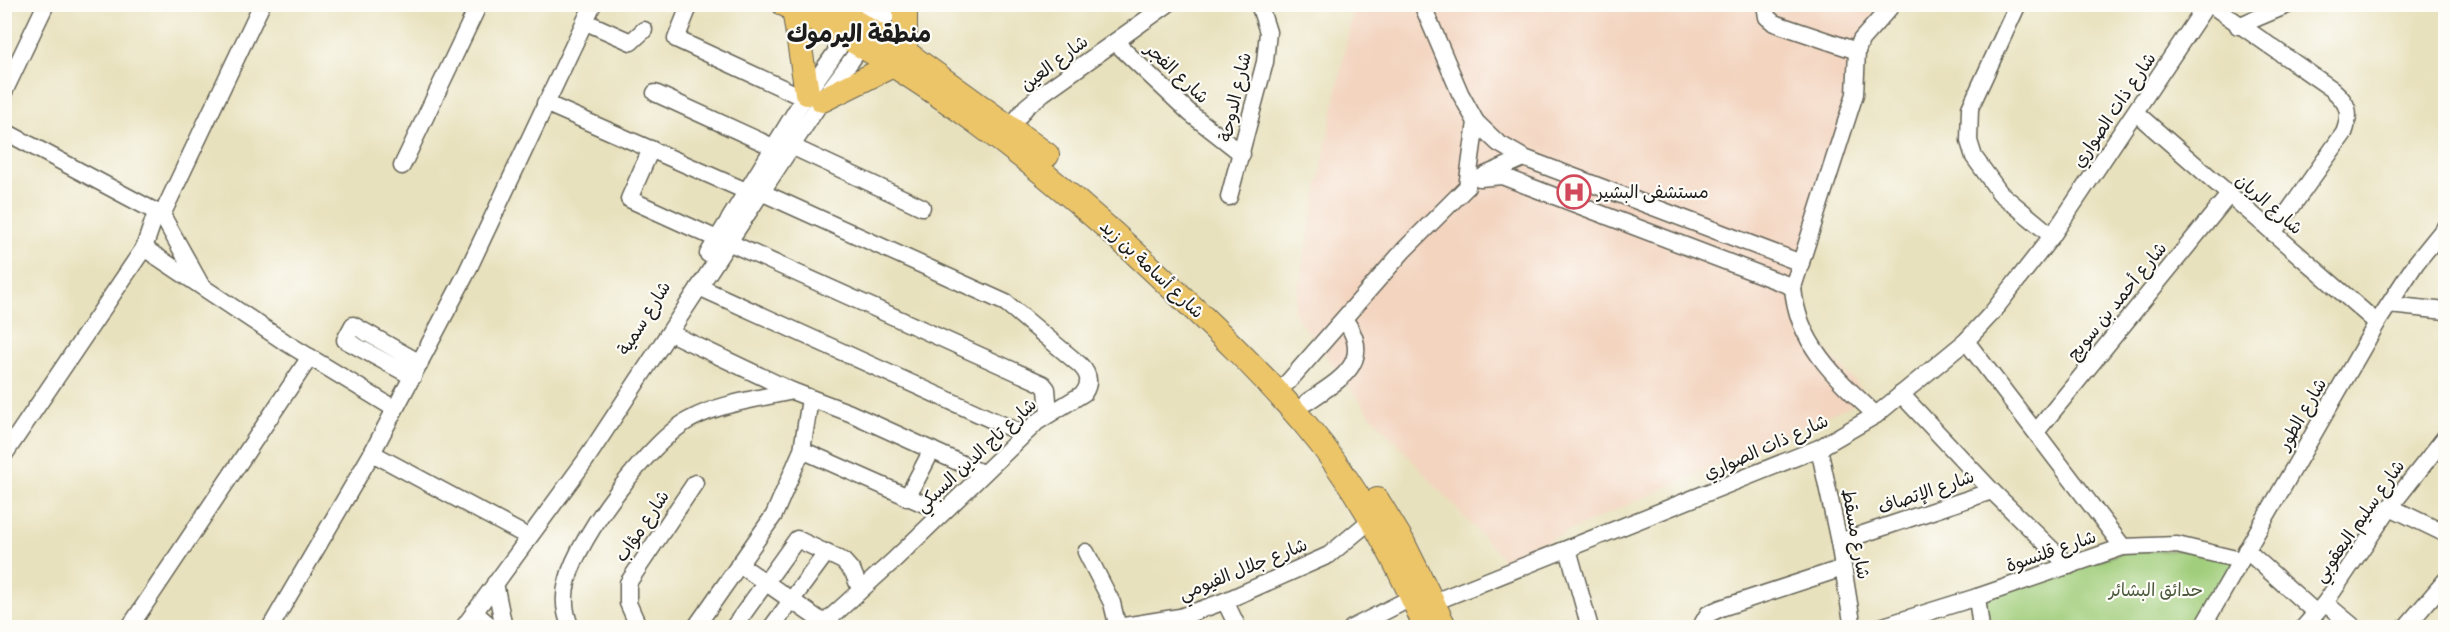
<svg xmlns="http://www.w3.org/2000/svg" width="2450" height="632" font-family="'Patrick Hand','Playpen Sans Arabic',sans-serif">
<rect width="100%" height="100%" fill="#fdfcf7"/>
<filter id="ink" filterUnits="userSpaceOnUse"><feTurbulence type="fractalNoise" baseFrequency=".0167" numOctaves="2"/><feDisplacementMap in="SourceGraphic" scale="12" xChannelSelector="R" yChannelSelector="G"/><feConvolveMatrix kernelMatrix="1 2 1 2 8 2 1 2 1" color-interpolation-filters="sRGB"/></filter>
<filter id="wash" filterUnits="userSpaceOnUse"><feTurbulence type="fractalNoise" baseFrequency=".008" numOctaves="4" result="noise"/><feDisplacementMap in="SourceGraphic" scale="24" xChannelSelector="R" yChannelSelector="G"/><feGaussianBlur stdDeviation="1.35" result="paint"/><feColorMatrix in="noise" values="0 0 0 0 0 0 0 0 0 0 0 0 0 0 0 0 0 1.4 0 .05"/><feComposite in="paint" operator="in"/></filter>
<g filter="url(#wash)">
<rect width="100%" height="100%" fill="#e8e1bd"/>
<polygon fill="#f3d4bf" points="1354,5 1900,5 1865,42 1858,99 1802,298 1812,335 1869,397 1504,560 1369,413 1293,312"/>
<polygon fill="#a1ce7b" stroke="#5e754c" stroke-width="1.5" points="2179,550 2241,556 2202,627 1974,627 1971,598 2125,552"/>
</g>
<g filter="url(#ink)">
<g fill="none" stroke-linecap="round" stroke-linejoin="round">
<g stroke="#636154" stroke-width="19">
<g id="minor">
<polyline points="690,4 676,39 804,98"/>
<polyline points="1765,4 1767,17 1774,23 1857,51"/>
<polyline points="2018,4 1970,108 1969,141 1974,157 2000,193 2052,236"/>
<path d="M2210,4L2332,89C2348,103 2352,112 2344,133L2273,233"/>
<polyline points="586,22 631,42 644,30"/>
<polyline points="2238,26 2290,4"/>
<polyline points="1115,42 1191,114 1242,154"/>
<polyline points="4,92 46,4"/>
<polyline points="655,93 773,147"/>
<polyline points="545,103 746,191"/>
<polyline points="2136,113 2377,323"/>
<polyline points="1476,122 1498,143 1524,158 1485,175"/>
<polyline points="4,131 162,215 201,285"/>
<polyline points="1004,136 1026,107 1043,93 1168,4"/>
<polyline points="791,146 922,207"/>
<polyline points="651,149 629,199 717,239"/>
<polyline points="1524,158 1801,263"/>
<polyline points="402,166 479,4"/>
<polyline points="1480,178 1502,176 1793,287"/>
<path d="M761,192L1006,303L1080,365C1089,374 1091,382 1084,393L1037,422L893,561L819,628"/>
<polyline points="1229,197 1265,62 1268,32 1259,4"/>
<polyline points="162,215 262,4"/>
<polyline points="728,242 1043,384 1047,389 1049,413"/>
<polyline points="144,248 285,342 395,409"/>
<polyline points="708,254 807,93 845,39 877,4"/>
<polyline points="699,287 1023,434"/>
<polyline points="2389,305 2446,311"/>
<polyline points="670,333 792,391 850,413 982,473"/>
<polyline points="1966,341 2123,547"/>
<polyline points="413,377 345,340 353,325 420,363"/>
<polyline points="1288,382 1404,250 1467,187 1476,122 1460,93 1422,4"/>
<polyline points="1901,394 1992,491"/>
<path d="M1307,402C1339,380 1376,362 1344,319"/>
<path d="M1876,415C1836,378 1797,343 1793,287L1855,94L1857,51L1861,40L1893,4"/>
<polyline points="2036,432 2228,196"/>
<polyline points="1819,448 1839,542 1853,628"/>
<polyline points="802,450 942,512"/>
<polyline points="4,455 144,248 156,213"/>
<polyline points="907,498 932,450"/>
<polyline points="2390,507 2446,534"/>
<polyline points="521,533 372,453 465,276 593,4"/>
<polyline points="1839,542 1992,491 2069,566"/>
<polyline points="1568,549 1590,628"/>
<polyline points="2246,550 2316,613"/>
<polyline points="1086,552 1112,603 1118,628"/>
<polyline points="739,564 824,623"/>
<polyline points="495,583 504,628"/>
<polyline points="1977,597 1981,628"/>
<polyline points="1225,601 1238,628"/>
<polyline points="1434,602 1819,448 1876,415 1966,341 1991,314 2052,236 2207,4"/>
<polyline points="2325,603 2355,628"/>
<polyline points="474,612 493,628"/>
<polyline points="1118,627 1180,617 1225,601 1329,555 1371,520"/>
<polyline points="129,628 310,357"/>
<polyline points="270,628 372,453"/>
<polyline points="463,628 585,461 822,100 873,31 897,4"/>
<path d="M571,628C564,612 563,595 568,579C578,537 652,438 691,419C721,403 758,399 792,391"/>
<polyline points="639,628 628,603 628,583 695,483"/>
<polyline points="695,628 774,515 802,450 810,399"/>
<polyline points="733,628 797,539 843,561 853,572 860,589"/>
<polyline points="771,628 827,552"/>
<polyline points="1352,628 1413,597"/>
<polyline points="1700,628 1708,614 1721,608 1843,568"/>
<polyline points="1877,628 1977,597 2123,547 2177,545 2240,560"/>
<polyline points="2202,628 2377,323 2416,263 2446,226"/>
<polyline points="2303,628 2325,603 2390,507 2446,436"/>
<polyline points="2405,628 2446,580"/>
</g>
</g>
<g stroke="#636154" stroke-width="26">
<g id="highway">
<path d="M784,4C917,69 1044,167 1151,268C1204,318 1258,368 1305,424C1355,483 1395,556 1426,628"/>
<polyline points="825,4 905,52 1047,155"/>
<polyline points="794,9 807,93"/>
<polyline points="905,52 905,4"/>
<polyline points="822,100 891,66"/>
<polyline points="1377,500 1402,541 1445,628"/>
</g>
</g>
<use href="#minor" stroke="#fff" stroke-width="16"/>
<use href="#highway" stroke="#edc569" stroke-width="24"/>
</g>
</g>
<defs>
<g id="hospital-ring" transform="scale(1.725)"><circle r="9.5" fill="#fdfcf7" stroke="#d1495b" stroke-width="1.5"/><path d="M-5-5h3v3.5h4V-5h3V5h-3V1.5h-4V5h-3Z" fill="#d1495b"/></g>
</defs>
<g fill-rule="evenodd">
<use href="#hospital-ring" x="1574" y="192"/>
</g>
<g text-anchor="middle" stroke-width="4.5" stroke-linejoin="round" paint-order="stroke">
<g font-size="18" fill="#1c1c1c" stroke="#fdfcf7">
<text transform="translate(1054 63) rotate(-37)" y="6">شارع العين</text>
<text transform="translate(1177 73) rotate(43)" y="6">شارع الفجر</text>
<text transform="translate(1235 97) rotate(-77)" y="6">شارع الدوحة</text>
<text transform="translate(2114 110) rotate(-56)" y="6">شارع ذات الصواري</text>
<text transform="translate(2269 204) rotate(41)" y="6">شارع الريان</text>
<text transform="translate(1152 269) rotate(43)" y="6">شارع أسامة بن زيد</text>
<text transform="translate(2117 301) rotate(-51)" y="6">شارع أحمد بن سويج</text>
<text transform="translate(644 318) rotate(-58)" y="6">شارع سمية</text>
<text transform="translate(2302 414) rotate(-60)" y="6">شارع الطور</text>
<text transform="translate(1766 447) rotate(-24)" y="6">شارع ذات الصواري</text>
<text transform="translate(976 455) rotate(-43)" y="6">شارع تاج الدين السبكي</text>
<text transform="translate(1926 492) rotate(-19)" y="6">شارع الإتصاف</text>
<text transform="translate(2359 521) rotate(-55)" y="6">شارع سليم اليعقوبي</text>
<text transform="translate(642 526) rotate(-56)" y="6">شارع مؤاب</text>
<text transform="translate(1856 534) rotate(80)" y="6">شارع مسقط</text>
<text transform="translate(2051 551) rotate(-19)" y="6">شارع قلنسوة</text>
<text transform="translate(1243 569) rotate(-22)" y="6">شارع جلال الفيومي</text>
</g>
<g font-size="18" fill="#1c1c1c" stroke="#fdfcf7" text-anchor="start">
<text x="1597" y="198">مستشفى البشير</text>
</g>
<g font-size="18" fill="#4b5a3d" stroke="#fdfcf7">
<text x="2156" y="596">حدائق البشائر</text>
</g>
<g font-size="24" font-weight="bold" fill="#1c1c1c" stroke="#fdfcf7">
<text x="859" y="42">منطقة اليرموك</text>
</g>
</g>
<rect width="2450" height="632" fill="none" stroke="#fdfcf7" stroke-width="24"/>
</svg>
